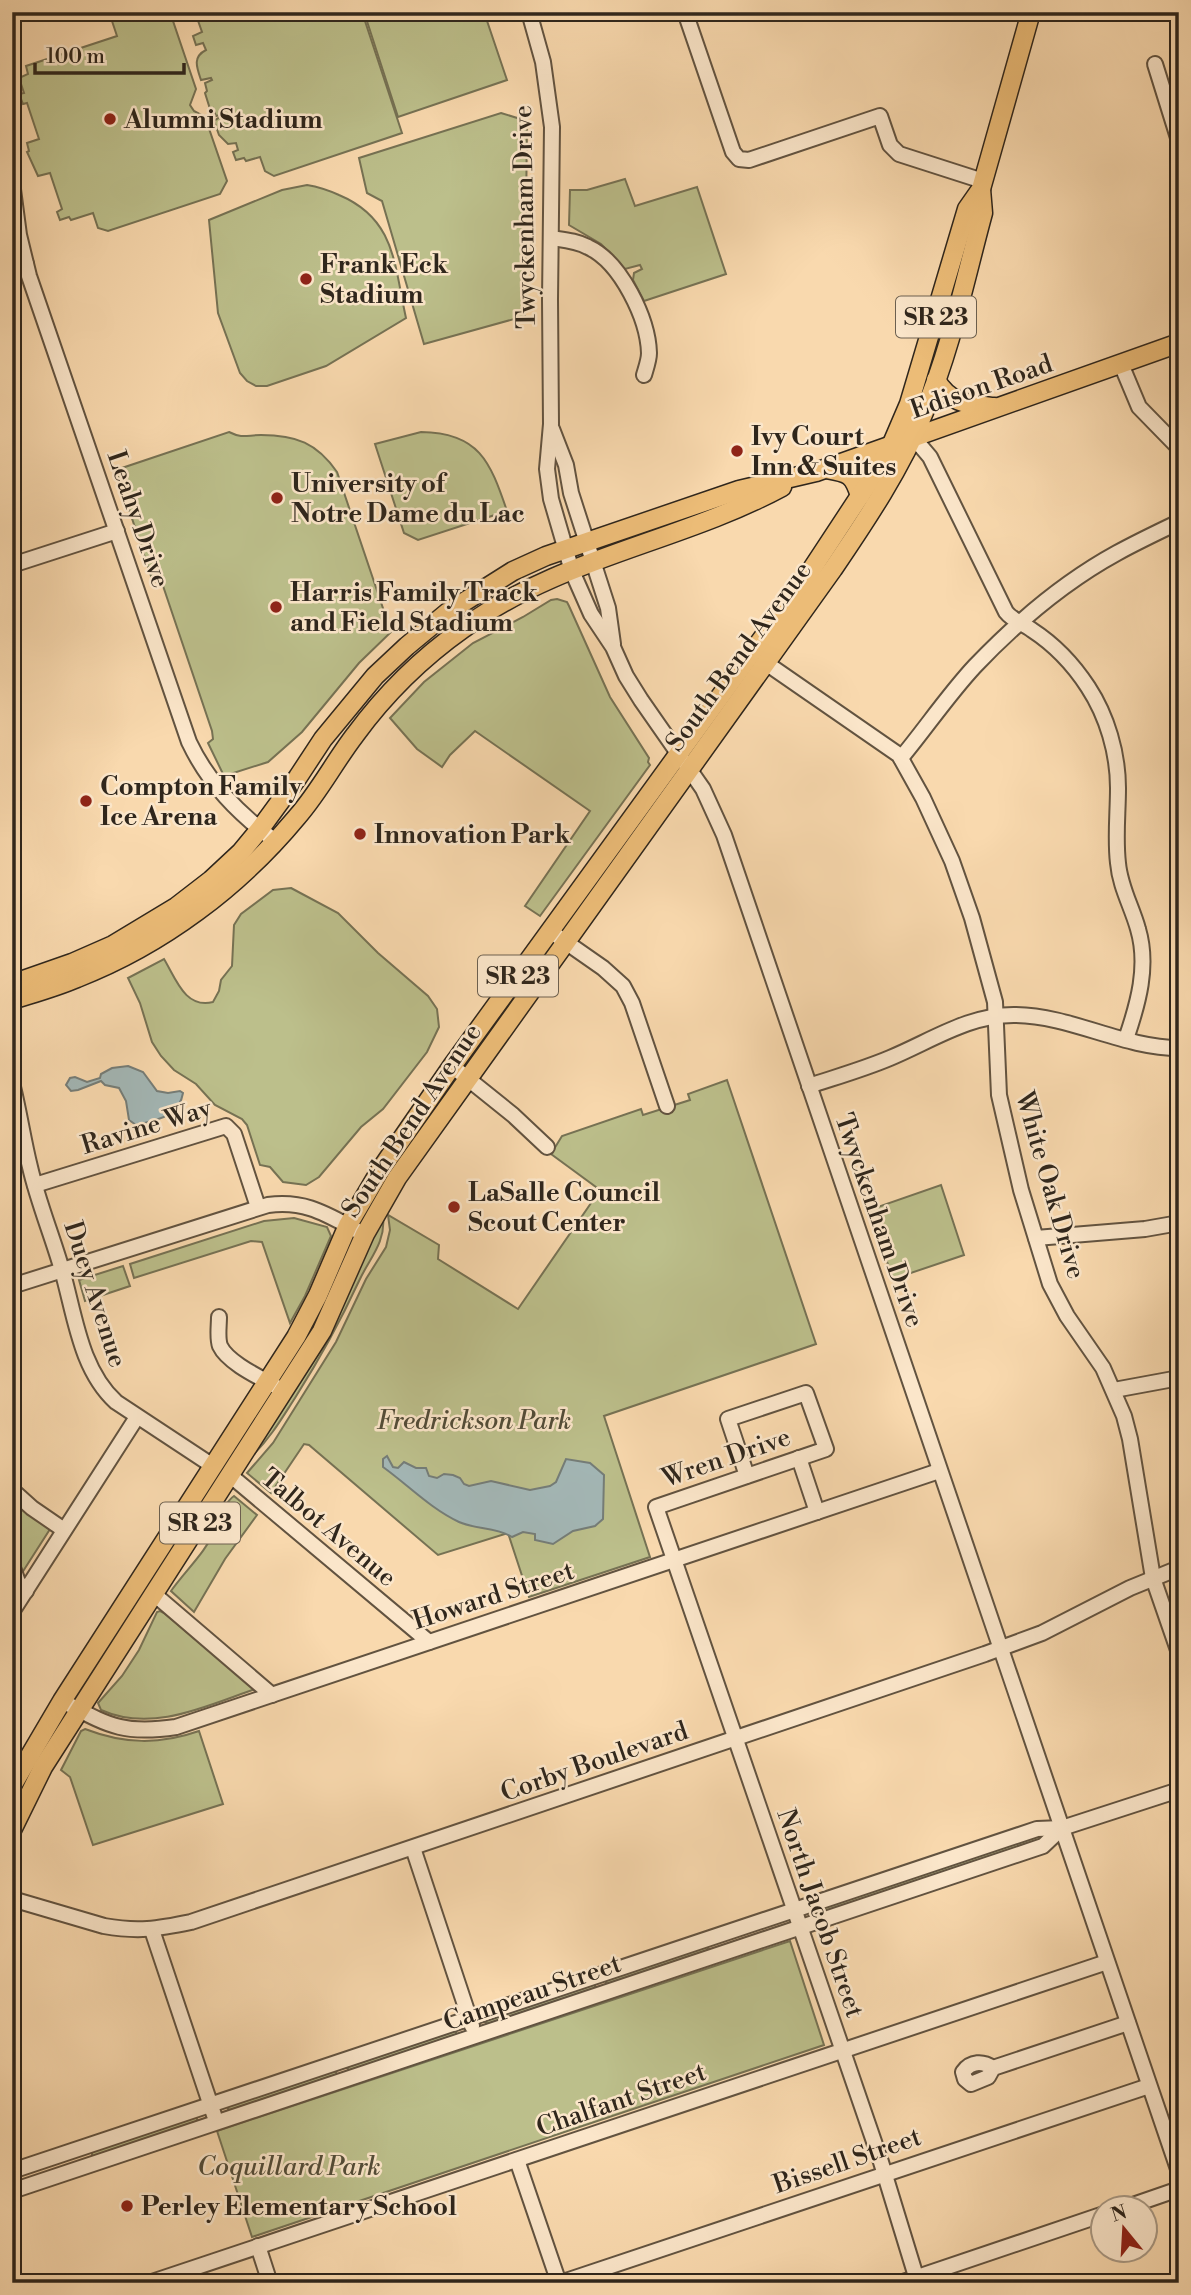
<svg xmlns="http://www.w3.org/2000/svg" width="1191" height="2295" font-family="'Libre Bodoni',serif">
<rect width="100%" height="100%" fill="#f9d9ae"/>
<filter id="stains"><feTurbulence type="fractalNoise" baseFrequency=".00286" numOctaves="4"/><feColorMatrix values="0 0 0 0 .2 0 0 0 0 .09 0 0 0 0 .02 0 0 0 .5 -.17"/></filter>
<radialGradient id="worn" r=".72"><stop offset=".6" stop-color="#630" stop-opacity="0"/><stop offset="1" stop-color="#630" stop-opacity=".3"/></radialGradient>
<g fill="#bcbf8b" stroke="#767254" stroke-width="2">
<polygon points="109,12 188,12 172,18 196,89 190,105 194,111 205,117 227,181 220,194 108,231 98,228 93,213 71,220 69,217 60,220 57,212 62,209 50,173 38,176 27,152 29,151 27,143 39,139 27,103 23,104 19,94 24,93 19,78 28,74 26,66 117,36"/>
<path d="M189,12H362L402,133L274,176L265,171L260,157L246,161L244,158L236,160L233,152L238,150L236,143L228,144L219,135L214,121L224,114L216,116L213,108L210,109L205,93L207,91L205,83L212,80L211,78L201,80C197,68 192,57 206,50L203,43L196,45L193,36L202,32L196,15L191,17Z"/>
<polygon points="364,12 484,12 507,80 398,117"/>
<polygon points="501,113 527,121 525,316 424,344 382,201 367,193 359,158"/>
<polygon points="625,179 635,206 697,187 726,274 644,301 633,280 634,273 642,269 640,265 625,269 601,244 569,225 570,190 587,190"/>
<path d="M307,185C319,187 328,190 339,195C396,219 394,265 406,318L326,366L267,386H256L247,381L240,373L218,313L209,220L282,190Z"/>
<path d="M229,432C243,439 247,435 261,435C296,435 317,443 337,472L391,632L359,663L302,732L268,762L224,776L208,743L213,739L212,731L161,580L153,582L116,470Z"/>
<path d="M421,432C479,433 490,461 507,511L418,540L404,533L375,444Z"/>
<polygon points="557,599 567,602 569,606 610,697 649,758 648,762 650,765 540,916 525,906 590,811 475,731 450,755 442,767 417,749 390,718 424,682 473,643 523,617 551,600"/>
<path d="M291,888L338,913L378,953L428,996L437,1009L439,1027L427,1052L383,1109L361,1127L319,1177L306,1185L283,1182L270,1167L260,1165L247,1125L242,1119L215,1105L196,1084L174,1070L161,1056L152,1042L140,1003L128,978L164,959C176,979 185,1009 213,1002L219,991L221,980L232,966L234,925L241,914L273,890Z"/>
<polygon points="727,1080 816,1344 604,1416 650,1557 529,1597 508,1533 438,1555 309,1445 304,1444 271,1493 247,1473 273,1443 336,1342 366,1279 386,1247 390,1230 388,1215 439,1245 438,1259 518,1309 600,1190 551,1154 562,1136 641,1109 643,1115 690,1100 688,1094"/>
<polygon points="941,1185 964,1255 893,1279 869,1210"/>
<path d="M383,1217C386,1242 369,1259 359,1281C340,1322 319,1360 295,1398C282,1418 271,1437 254,1454Z"/>
<polygon points="294,1218 327,1227 331,1236 305,1296 290,1323 262,1242 251,1241 134,1278 130,1264 264,1221"/>
<polygon points="123,1266 130,1286 85,1301 79,1280"/>
<polygon points="12,1495 52,1526 20,1576 12,1553"/>
<path d="M234,1496L257,1515L225,1559L194,1612L171,1591C186,1570 205,1553 216,1529C221,1518 224,1503 234,1496Z"/>
<path d="M160,1611L164,1613L255,1689C206,1706 152,1733 101,1710L98,1703L122,1676L139,1650L157,1612Z"/>
<path d="M85,1729C124,1744 159,1745 199,1731L223,1804L93,1845L70,1777L61,1770L81,1731Z"/>
<polygon points="1032,1834 1042,1835 1043,1839 815,1916 811,1913 810,1911"/>
<polygon points="790,1941 824,2045 252,2237 217,2131"/>
<polygon points="706,1945 708,1949 707,1952 610,1985 606,1983 606,1978"/>
<polygon points="595,1983 595,1990 490,2025 485,2022 485,2020"/>
<polygon points="455,2029 457,2035 351,2072 346,2067 347,2065"/>
<polygon points="335,2069 337,2075 233,2111 228,2109 228,2106"/>
<polygon points="196,2116 198,2122 93,2157 92,2155 92,2150"/>
</g>
<g fill="#a3b7b6" stroke="#757d78" stroke-width="2">
<path d="M128,1066L143,1072L157,1091L168,1093L180,1091L183,1093C179,1118 155,1120 136,1125L129,1120L126,1101L119,1088L105,1085L101,1081L78,1090L71,1091L66,1085L70,1078L75,1077L87,1082L100,1078L101,1074L112,1068Z"/>
<path d="M387,1456L393,1467L398,1468L404,1462L416,1468H426L429,1476L437,1478L444,1474L453,1475L460,1478L464,1484L469,1486L491,1481L530,1490L550,1486L556,1482L566,1459L590,1463L604,1475L603,1519L595,1526L573,1531L553,1544L535,1540V1534L523,1532L512,1537C496,1527 477,1530 459,1522C431,1509 408,1485 383,1467V1459Z"/>
</g>
<g fill="none" stroke-linecap="round" stroke-linejoin="round">
<g stroke="#625340" stroke-width="18">
<g id="minor">
<polyline points="529,12 543,62 552,127 550,300 551,424 547,469 551,499 572,571 591,614 613,647 626,676 641,700 703,789 724,835 1179,2172"/>
<polyline points="685,12 733,152 739,159 749,160 880,116 890,145 899,154 983,181"/>
<polyline points="1155,64 1179,141"/>
<path d="M12,182L19,235L29,276L189,742C209,784 238,813 275,841"/>
<path d="M551,238C564,240 577,241 588,247C621,262 648,319 649,353C649,360 646,368 644,375"/>
<polyline points="12,268 26,264"/>
<polyline points="1121,364 1139,407 1179,448"/>
<polyline points="552,429 566,465 571,493 608,608 613,644"/>
<path d="M913,437L930,457L1006,612C1013,621 1023,623 1032,630C1055,645 1073,664 1088,687C1107,716 1118,753 1118,788C1118,813 1115,838 1118,863C1120,887 1132,907 1138,929C1149,966 1138,1004 1126,1039"/>
<polyline points="12,565 117,531"/>
<polyline points="766,663 899,755 923,798 952,861 972,918 995,1002 999,1095 1021,1190 1050,1284 1067,1316 1103,1368 1124,1416 1130,1439 1153,1578 1179,1653"/>
<path d="M901,758C926,728 948,695 975,666C1016,623 1064,582 1117,553C1137,542 1158,532 1179,522"/>
<polyline points="550,931 603,968 623,986 632,1003 667,1106"/>
<polyline points="452,1066 513,1115 547,1147"/>
<path d="M12,1083C19,1110 23,1139 30,1167C38,1202 52,1235 62,1270C75,1315 80,1369 116,1402L213,1466"/>
<path d="M809,1086C836,1077 864,1069 890,1058C931,1041 970,1014 1016,1015C1072,1016 1123,1048 1179,1048"/>
<polyline points="35,1185 226,1126 234,1134 258,1207"/>
<polyline points="1036,1238 1145,1229 1179,1223"/>
<path d="M12,1286L268,1205C305,1200 326,1214 356,1230"/>
<path d="M219,1317C219,1326 217,1338 220,1346C228,1363 261,1378 277,1387"/>
<polyline points="1114,1390 1179,1378"/>
<polyline points="799,1458 817,1512"/>
<polyline points="231,1476 429,1642"/>
<polyline points="747,1476 728,1419 806,1393 826,1449 656,1507 881,2162 918,2283"/>
<polyline points="12,1490 32,1508 64,1530"/>
<polyline points="12,1565 18,1582 26,1591"/>
<polyline points="154,1594 272,1695"/>
<polyline points="12,1612 137,1417"/>
<path d="M62,1701C108,1725 122,1735 176,1727L939,1471"/>
<polyline points="413,1848 472,2026"/>
<path d="M12,1899L104,1926C138,1932 157,1929 191,1922L985,1654L1042,1633L1130,1588L1179,1568"/>
<polyline points="152,1930 214,2115"/>
<path d="M993,2068L988,2077L971,2084L965,2079L963,2072C971,2061 983,2061 993,2068L1128,2023"/>
<polyline points="517,2160 559,2283"/>
<polyline points="12,2171 1037,1829 1062,1828 1179,1790"/>
<polyline points="12,2191 1043,1846 1062,1828"/>
<polyline points="1124,2208 1179,2189"/>
<polyline points="258,2246 270,2283"/>
<polyline points="149,2283 1107,1962"/>
<polyline points="560,2283 1149,2086"/>
<polyline points="900,2283 1104,2214"/>
</g>
</g>
<g stroke="#2f261c" stroke-width="21">
<g id="major">
<path d="M936,380C950,404 968,404 994,407"/>
<path d="M826,469C848,473 853,473 860,496"/>
<polyline points="12,984 72,963 113,945 176,907 211,880 241,852 260,829 298,777 323,739 375,676 407,646 448,612 513,571 546,556 739,490 816,472 1179,343"/>
<path d="M12,1000C34,993 56,987 77,978C162,945 239,887 297,817C319,792 335,761 355,735C385,694 423,657 464,628C558,558 680,542 782,487"/>
<polyline points="12,1786 62,1701 296,1337 318,1295 348,1225 381,1169 452,1066 804,581 875,473 891,446 909,404 967,209 981,189 1031,12"/>
<path d="M12,1830L43,1767L322,1331L365,1234L397,1178L833,569C867,519 901,468 924,412C951,349 965,279 983,213L981,189"/>
</g>
</g>
<use href="#minor" stroke="#fbe6ca" stroke-width="14"/>
<use href="#major" stroke="#ecbc77" stroke-width="18"/>
</g>
<g fill="#8f2418" stroke="#fbe6ca" stroke-width="2.5">
<circle cx="110" cy="119" r="7"/>
<circle cx="306" cy="279" r="7"/>
<circle cx="737" cy="451" r="7"/>
<circle cx="277" cy="498" r="7"/>
<circle cx="276" cy="607" r="7"/>
<circle cx="86" cy="801" r="7"/>
<circle cx="360" cy="834" r="7"/>
<circle cx="454" cy="1207" r="7"/>
<circle cx="127" cy="2206" r="7"/>
</g>
<g text-anchor="middle" stroke-width="5" stroke-linejoin="round" paint-order="stroke">
<g fill="#fbe6ca" stroke="#6c6050" stroke-width="2">
<rect x="896" y="296.5" width="80" height="41" rx="5"/>
<rect x="478" y="955.5" width="80" height="41" rx="5"/>
<rect x="160" y="1502.5" width="80" height="41" rx="5"/>
</g>
<g font-size="24" font-weight="bold" fill="#2f261c">
<text x="936" y="325">SR 23</text>
<text x="518" y="984">SR 23</text>
<text x="200" y="1531">SR 23</text>
</g>
<g font-size="26" font-weight="bold" fill="#2f261c" stroke="#fbe6ca" text-anchor="start">
<text x="124" y="128">Alumni Stadium</text>
<text x="320" y="273">Frank Eck<tspan x="320" dy="30">Stadium</tspan></text>
<text x="751" y="445">Ivy Court<tspan x="751" dy="30">Inn &amp; Suites</tspan></text>
<text x="291" y="492">University of<tspan x="291" dy="30">Notre Dame du Lac</tspan></text>
<text x="290" y="601">Harris Family Track<tspan x="290" dy="30">and Field Stadium</tspan></text>
<text x="100" y="795">Compton Family<tspan x="100" dy="30">Ice Arena</tspan></text>
<text x="374" y="843">Innovation Park</text>
<text x="468" y="1201">LaSalle Council<tspan x="468" dy="30">Scout Center</tspan></text>
<text x="141" y="2215">Perley Elementary School</text>
</g>
<g font-size="26" fill="#2f261c" stroke="#fbe6ca">
<text transform="translate(524 217) rotate(-91)" y="9">Twyckenham Drive</text>
<text transform="translate(981 386) rotate(-19)" y="9">Edison Road</text>
<text transform="translate(139 519) rotate(71)" y="9">Leahy Drive</text>
<text transform="translate(738 656) rotate(-54)" y="9">South Bend Avenue</text>
<text transform="translate(411 1120) rotate(-56)" y="9">South Bend Avenue</text>
<text transform="translate(146 1126) rotate(-17)" y="9">Ravine Way</text>
<text transform="translate(1051 1185) rotate(74)" y="9">White Oak Drive</text>
<text transform="translate(880 1220) rotate(71)" y="9">Twyckenham Drive</text>
<text transform="translate(96 1294) rotate(72)" y="9">Duey Avenue</text>
<text transform="translate(726 1457) rotate(-19)" y="9">Wren Drive</text>
<text transform="translate(329 1527) rotate(40)" y="9">Talbot Avenue</text>
<text transform="translate(493 1595) rotate(-18)" y="9">Howard Street</text>
<text transform="translate(594 1761) rotate(-19)" y="9">Corby Boulevard</text>
<text transform="translate(821 1913) rotate(71)" y="9">North Jacob Street</text>
<text transform="translate(532 1992) rotate(-19)" y="9">Campeau Street</text>
<text transform="translate(621 2099) rotate(-19)" y="9">Chalfant Street</text>
<text transform="translate(847 2160) rotate(-19)" y="9">Bissell Street</text>
</g>
<g font-size="26" font-style="italic" fill="#524c38" stroke="#fbe6ca">
<text x="474" y="1429">Fredrickson Park</text>
<text x="289" y="2175">Coquillard Park</text>
</g>
</g>
<rect width="1191" height="2295" fill="none" stroke="#f9d9ae" stroke-width="42"/>
<rect x="14" y="14" width="1163" height="2267" fill="none" stroke="#2f261c" stroke-width="3.5"/>
<rect x="21" y="21" width="1149" height="2253" fill="none" stroke="#2f261c" stroke-width="2"/>
<g transform="translate(1124 2229) rotate(342)"><circle r="33" fill="#fbe6ca" stroke="#a99984" stroke-width="2"/>
<path d="M0-5L12 26L0 18L-12 26Z" fill="#8f2418"/>
<text y="-10" font-size="19" font-weight="bold" text-anchor="middle" fill="#2f261c">N</text>
</g>
<path d="M35 63v10h149v-10" fill="none" stroke="#2f261c" stroke-width="3.5"/>
<text x="46" y="63" font-size="21" fill="#2f261c" stroke="#fbe6ca" stroke-width="5" paint-order="stroke">100 m</text>
<rect width="100%" height="100%" filter="url(#stains)"/>
<rect width="100%" height="100%" fill="url(#worn)"/>
</svg>
